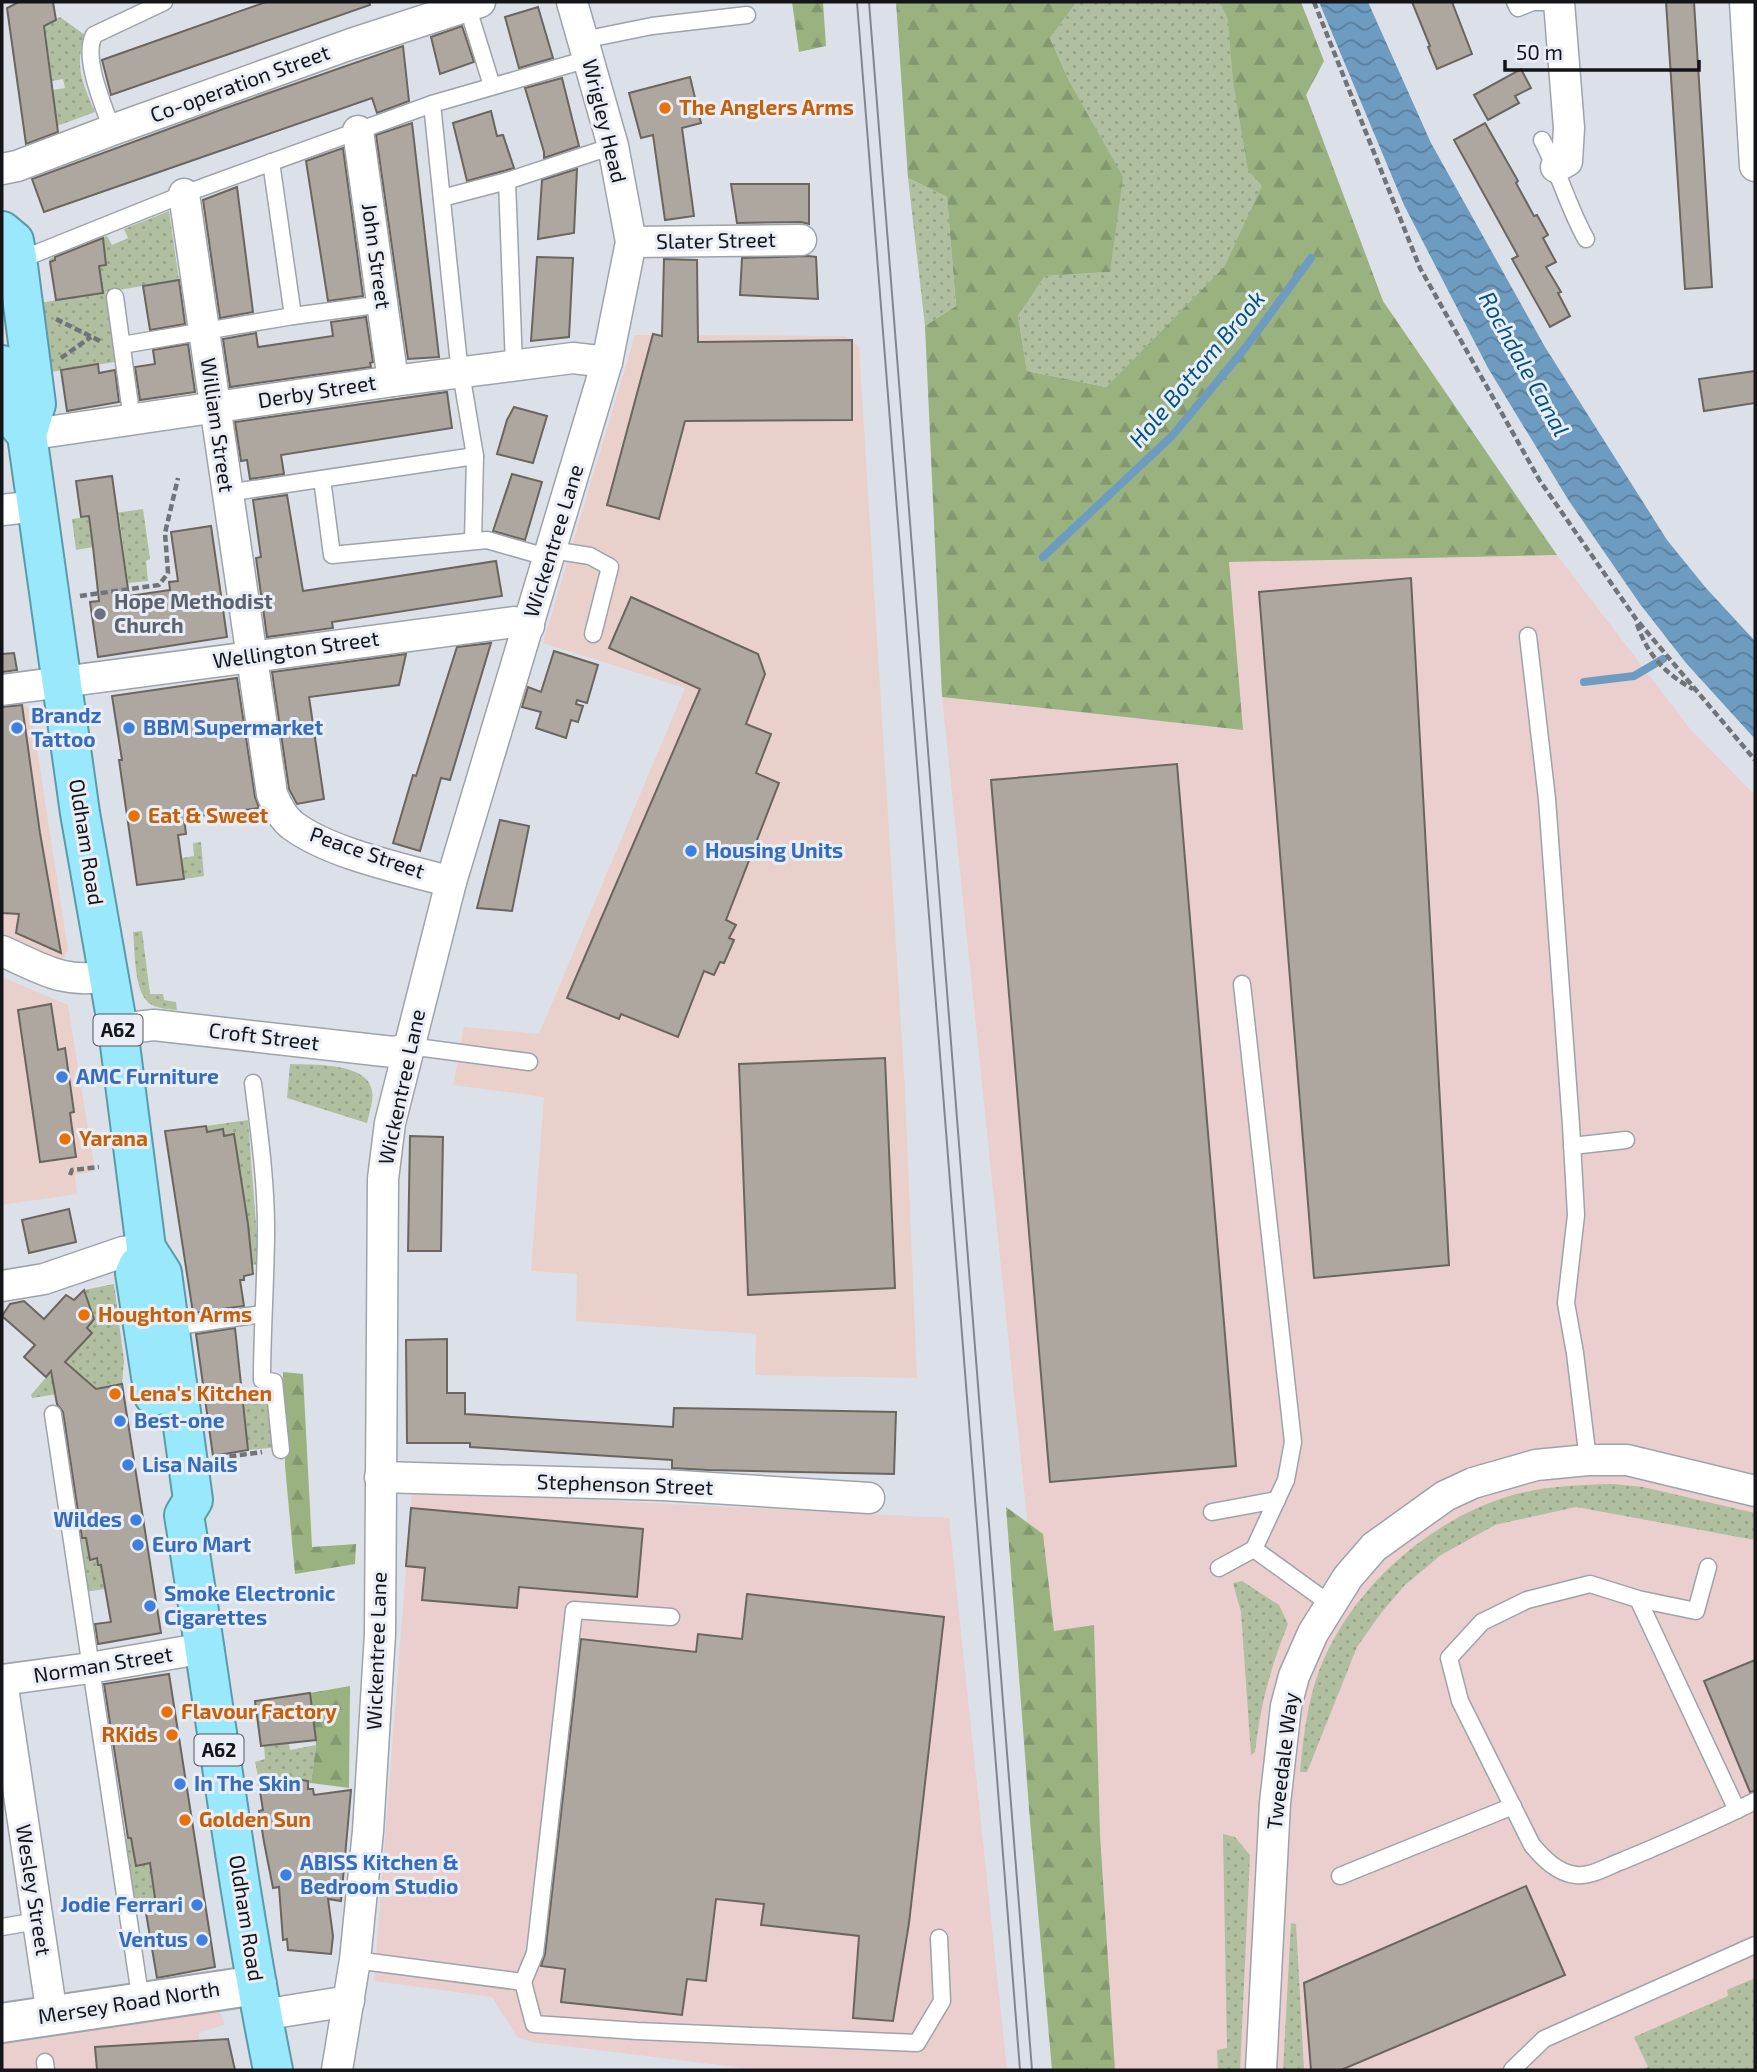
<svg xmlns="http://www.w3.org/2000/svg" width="1757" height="2072" font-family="'Exo 2',sans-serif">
<defs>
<pattern id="green-dots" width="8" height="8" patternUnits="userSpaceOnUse" patternTransform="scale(1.75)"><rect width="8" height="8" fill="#afbf9f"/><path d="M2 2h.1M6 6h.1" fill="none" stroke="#96a388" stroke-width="1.8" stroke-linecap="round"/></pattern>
<pattern id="forest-firs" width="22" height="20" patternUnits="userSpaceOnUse" patternTransform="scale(1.75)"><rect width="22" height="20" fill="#99b280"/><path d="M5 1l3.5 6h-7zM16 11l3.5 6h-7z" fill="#83986e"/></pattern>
<pattern id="water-waves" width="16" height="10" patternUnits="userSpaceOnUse" patternTransform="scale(1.75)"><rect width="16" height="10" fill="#6e9cc1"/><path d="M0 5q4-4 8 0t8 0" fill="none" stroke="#597e9c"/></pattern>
</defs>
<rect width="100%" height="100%" fill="#dce1e9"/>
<g fill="#ead0ca">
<polygon points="635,335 845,336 859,347 905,1091 917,1378 755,1375 756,1334 576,1321 577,1274 531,1271 544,1097 453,1085 464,1027 539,1034 685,688 543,643"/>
<polygon points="23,704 31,710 68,950 59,968 2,946 2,707"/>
<polygon points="2,977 68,1005 95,1171 75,1175 77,1194 2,1205"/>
</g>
<g fill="#eacfce">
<polygon points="1557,555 1691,730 1755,795 1755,2070 1084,2070 942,697 1243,730 1228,562"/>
<polygon points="412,1491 949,1518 1007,2070 760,2070 532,2042 517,2037 492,1997 374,1981"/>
<polygon points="219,2010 225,2025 199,2032 199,2070 2,2070 2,2041"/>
</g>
<g fill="url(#green-dots)">
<polygon points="1077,2 1268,2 1306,95 1224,267 1106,387 1027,371 1018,316 1045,276 1110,272 1070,83 1050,38"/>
<path d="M60,17L85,35C74,66 83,84 95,112L57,126L53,90L65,88L63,79L52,81L45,25Z"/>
<polygon points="908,178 947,197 956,306 925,326"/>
<polygon points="169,211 179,280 106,292 115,362 51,372 40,303 103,292 85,269 106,265 104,246 50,262 49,259 107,236 112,245 128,238 124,229"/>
<polygon points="143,509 150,559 146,561 148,581 128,583 119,514 89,518 93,547 76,550 72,519"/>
<polygon points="201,842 204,876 184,879 182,868 177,859 194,856 193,843"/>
<path d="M142,931L150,994H163L164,1000L176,1002L177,1010C168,1009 157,1009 149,1003C134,992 135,951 133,932Z"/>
<path d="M290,1064C312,1065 368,1062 372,1091C374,1100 369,1114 367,1123L287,1098Z"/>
<polygon points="248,1120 259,1264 243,1266 249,1231 247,1214 237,1216 233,1194 243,1192 241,1176 231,1177 237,1151 234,1135 224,1136 223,1129 207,1132 206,1126"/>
<polygon points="114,1284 124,1361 122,1384 32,1398 31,1395 49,1374 62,1386 75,1371 60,1358 81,1335 86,1339 92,1333 87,1328 94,1319 84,1290"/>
<polygon points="270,1387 278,1447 248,1450 241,1391"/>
<path d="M1613,1484L1643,1487L1755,1513V1540L1576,1507L1495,1525L1441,1555L1405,1585L1381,1613L1357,1647L1307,1772H1300C1303,1742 1306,1712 1315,1683C1341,1599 1421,1525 1503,1498C1539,1486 1576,1485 1613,1484Z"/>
<polygon points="111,1534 96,1549 88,1550 90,1559 97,1558 115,1562 105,1589 85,1592 78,1539"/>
<path d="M1242,1581L1279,1605L1288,1624C1270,1670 1261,1702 1255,1752L1251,1755L1241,1612L1233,1583Z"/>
<polygon points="288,1740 290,1750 316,1745 311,1783 260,1785 255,1762 265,1759 264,1745"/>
<polygon points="1223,1834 1235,1837 1250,1855 1240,2070 1218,2070 1217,2050 1227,2048"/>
<polygon points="147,1835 132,1844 136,1866 150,1863 156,1905 132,1909 121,1840"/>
<polygon points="1291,1923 1296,1924 1304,2070 1283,2070"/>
<polygon points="1755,1978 1755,2070 1640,2070 1648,2067 1634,2037 1728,1996 1727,1990"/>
</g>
<g fill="url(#forest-firs)">
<polygon points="792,2 823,2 826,46 799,52"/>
<polygon points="896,2 1077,2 1050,38 1070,83 1123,177 1110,272 1045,276 1018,316 1027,371 1106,387 1224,267 1262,186 1248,170 1233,81 1228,19 1220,2 1301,2 1324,61 1306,95 1383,301 1557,555 1229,562 1243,730 942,697 925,326 956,306 947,197 908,178"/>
<polygon points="283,1372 303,1374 312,1547 356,1544 355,1564 295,1574 285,1466"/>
<polygon points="1006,1507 1043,1534 1054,1631 1094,1625 1100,1835 1115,2070 1052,2070 1030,1821"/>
<polygon points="350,1686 349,1788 311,1783 316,1745 310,1693"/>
</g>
<polygon fill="url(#water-waves)" points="1319,2 1368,2 1431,143 1545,347 1667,540 1706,588 1755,641 1755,739 1686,663 1640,604 1569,501 1488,368 1404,205"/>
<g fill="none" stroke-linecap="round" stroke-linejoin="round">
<g stroke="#6e9cc1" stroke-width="8">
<polyline points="1043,557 1172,436 1246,347 1311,258"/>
<polyline points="1584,682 1634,676 1663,659"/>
</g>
</g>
<g fill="#ada7a0" stroke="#6b655f" stroke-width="2">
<polygon points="19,2 53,2 56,20 44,26 58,132 26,144 7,8"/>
<polygon points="266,2 369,2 370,5 111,95 102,60"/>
<polygon points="1412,2 1452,2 1472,54 1437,69 1428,47 1430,46"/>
<polygon points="1666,2 1694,2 1712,287 1685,289"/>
<polygon points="538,7 553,58 519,68 505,17"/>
<polygon points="462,26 474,62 440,74 431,37"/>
<polygon points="403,46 409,101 377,113 372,98 44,212 32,179 223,109"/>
<polygon points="1521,69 1531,88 1515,96 1519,103 1488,120 1474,95"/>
<polygon points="690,77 701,123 682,128 694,216 665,220 653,135 641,138 629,93"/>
<polygon points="562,78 579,146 544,158 544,152 525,88"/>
<polygon points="491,111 497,136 503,135 514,168 467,181 453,123"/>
<polygon points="412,123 439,357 408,359 376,135"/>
<polygon points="1485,123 1518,181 1516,183 1534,216 1537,215 1548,235 1543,238 1556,262 1546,267 1561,292 1558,293 1570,316 1550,327 1512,259 1518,256 1454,140"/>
<polygon points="343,148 363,296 328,301 306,161"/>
<polygon points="577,169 574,233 538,239 542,180"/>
<polygon points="731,184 809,184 809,224 801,222 737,223"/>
<polygon points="237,187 253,312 220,318 203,200"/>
<polygon points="103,238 106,265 99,266 103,293 56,300 50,262 55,260 55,257"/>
<polygon points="808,256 816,257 818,299 740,295 742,258"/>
<polygon points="537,257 573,258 569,337 531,341"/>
<polygon points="664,259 697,260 698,342 852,340 852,420 685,421 659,519 607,505 653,334 662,336"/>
<polygon points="179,280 185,324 150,330 143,286"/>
<polygon points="366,317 373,362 370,363 371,367 230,387 223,339 256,333 258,347 333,336 331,322"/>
<polygon points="188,344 195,392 140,400 135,367 155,364 153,350"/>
<polygon points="98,364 99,373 115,370 119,402 67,411 61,370"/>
<polygon points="1755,371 1755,403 1704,411 1699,379"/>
<polygon points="447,392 452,428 281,455 284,474 250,479 247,460 241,461 235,422"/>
<polygon points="514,407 547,416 533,463 497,454 507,420"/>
<polygon points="512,474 542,482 525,540 493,531"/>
<polygon points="112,476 129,596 170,590 169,582 178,581 171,532 211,526 227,637 98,657 90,602 99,601 93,547 89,516 81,517 76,481"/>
<polygon points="287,495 303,591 496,561 502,596 332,622 333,628 267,637 256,558 261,557 253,500"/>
<polygon points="1411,578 1449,1265 1314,1278 1259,592"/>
<polygon points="631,597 758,654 765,674 746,724 771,734 756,773 779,783 726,920 736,925 729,938 734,940 724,963 720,962 714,975 704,971 678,1037 621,1014 619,1019 567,998 700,689 609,648"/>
<polygon points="491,643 450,780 441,778 420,851 393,843 413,775 416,776 457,647"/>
<polygon points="554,651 598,665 587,703 577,700 576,704 583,706 578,722 571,720 566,738 536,728 541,712 522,707 528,687 541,692"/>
<polygon points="14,653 17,670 2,672 2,654"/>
<polygon points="406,654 399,685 309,697 324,799 297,804 289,789 272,672"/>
<polygon points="237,678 255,797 259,808 184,818 186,834 178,835 184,879 137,885 119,760 122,760 112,696"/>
<polygon points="22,705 40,833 61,953 16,933 19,914 2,913 2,707"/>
<polygon points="1177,764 1236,1466 1050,1482 991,780"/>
<polygon points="500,820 529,826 512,911 477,908"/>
<polygon points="51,1004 58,1050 65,1048 74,1112 70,1113 76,1157 40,1162 18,1010"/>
<polygon points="885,1058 895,1288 748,1295 739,1064"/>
<polygon points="206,1126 207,1132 223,1129 224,1136 234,1134 248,1224 253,1274 244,1276 244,1280 240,1280 244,1306 193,1313 165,1131"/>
<polygon points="410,1136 443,1137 441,1251 408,1251"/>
<polygon points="69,1209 76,1242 29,1253 22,1220"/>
<polygon points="84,1290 94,1319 87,1328 92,1333 65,1362 96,1389 122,1384 161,1633 98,1644 95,1624 111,1622 101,1565 98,1565 97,1558 90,1560 86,1538 82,1538 63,1412 57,1404 51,1371 46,1377 24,1357 35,1345 2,1316 10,1304 24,1301 44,1319 66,1295 74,1300"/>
<polygon points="235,1328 248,1450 213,1456 196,1334"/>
<polygon points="447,1339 447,1393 465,1393 465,1414 673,1427 674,1408 896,1412 894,1474 708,1470 672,1468 672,1460 470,1447 470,1443 407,1443 406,1340"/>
<polygon points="411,1508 643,1529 637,1597 519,1587 517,1608 422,1600 425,1568 406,1566"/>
<polygon points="747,1594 944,1617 909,1923 893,2021 853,2018 859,1936 761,1925 764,1904 716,1899 706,1981 687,1979 682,2015 561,2002 565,1969 541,1966 545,1954 581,1639 696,1652 698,1634 742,1639"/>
<polygon points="1755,1660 1755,1791 1750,1792 1704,1681"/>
<polygon points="169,1674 215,1967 157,1978 145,1907 156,1905 150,1863 136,1866 131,1838 128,1838 104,1684"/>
<polygon points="310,1693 316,1740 261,1746 255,1701"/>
<polygon points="291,1778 308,1781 308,1789 313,1789 314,1795 351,1790 341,1901 328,1899 333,1936 331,1954 288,1950 287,1939 283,1940 279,1887 273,1888 264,1842 259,1811 263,1810 259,1785"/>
<polygon points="1526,1886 1565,1975 1341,2070 1311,2070 1304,1983"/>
<polygon points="228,2039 235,2070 97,2070 95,2047"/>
</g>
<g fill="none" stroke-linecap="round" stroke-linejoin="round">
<g stroke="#9ea3ab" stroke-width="19">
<g id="service">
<polyline points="466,2 492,86"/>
<polyline points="1515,2 1518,8 1533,2 1550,2"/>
<polyline points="583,40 652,26 747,15"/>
<path d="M112,130C104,106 82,58 94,35L164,2"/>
<path d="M1542,140C1559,172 1568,207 1586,239"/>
<polyline points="271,162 293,316"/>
<polyline points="507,181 514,366"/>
<polyline points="442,198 507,181 613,146"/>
<polyline points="17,258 32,255 184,194 432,104 588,59"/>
<polyline points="115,297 132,420"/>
<polyline points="122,345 293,316 383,304"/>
<polyline points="322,479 332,555 487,540 550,558"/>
<polyline points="227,493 475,456 458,355 432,104"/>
<polyline points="473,541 475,456"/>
<polyline points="552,550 590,556 610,567 593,634"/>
<polyline points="1528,636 1547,799 1571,1125 1576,1215 1566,1303 1575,1353 1588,1460"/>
<polyline points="409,1049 424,1048 529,1062"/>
<path d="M253,1083C259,1131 266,1180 266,1228C266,1279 262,1329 262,1380L274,1382L281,1450"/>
<polyline points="1572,1146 1626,1140"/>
<polyline points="171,1327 262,1314"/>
<polyline points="53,1414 141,2002"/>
<polyline points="1212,1512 1277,1500"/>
<polyline points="1254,1549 1330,1604"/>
<polyline points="1219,1568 1254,1549 1286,1480 1293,1442 1242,984"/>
<path d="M1638,1599L1737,1810C1699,1828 1661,1845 1622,1861C1608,1866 1591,1877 1576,1875C1557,1873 1543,1858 1532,1845L1460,1701L1449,1658L1482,1622L1527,1600L1590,1584L1638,1599L1696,1611L1708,1567"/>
<polyline points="1737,1810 1755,1801"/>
<polyline points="1340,1876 1513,1806"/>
<polyline points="2,1927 37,1921"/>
<polyline points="355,1960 523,1982 534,2024 637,2031 917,2043 942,2001 939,1938"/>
<polyline points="523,1982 535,1953 574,1610 671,1617"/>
<polyline points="45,2062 46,2070"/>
<polyline points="1512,2070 1544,2039 1755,1945"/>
</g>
</g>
<g stroke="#9ea3ab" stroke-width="33">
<g id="minor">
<polyline points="1745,2 1755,166"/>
<polyline points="358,131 393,381"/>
<polyline points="1556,167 1567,161 1569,128 1559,2"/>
<polyline points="2,169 17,166 112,130 351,44 480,2"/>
<path d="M184,194L272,794C277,806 282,817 292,825C330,854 405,869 451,882"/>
<polyline points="631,242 801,240"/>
<polyline points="27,435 393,381 573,358 607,362"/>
<polyline points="2,510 37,506"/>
<polyline points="2,690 514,622 529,626"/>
<path d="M2,951C43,969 62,984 108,976"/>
<polyline points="118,1029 154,1025 393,1052 409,1049"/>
<polyline points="2,1286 44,1279 123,1252 146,1248"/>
<polyline points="380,1477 664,1485 869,1498"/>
<polyline points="2,1680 90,1668 205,1648"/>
<polyline points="2,1681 52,2015"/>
<polyline points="262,2015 349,2001"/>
<polyline points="337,2070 355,1960 368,1831 380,1634 383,1179 390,1123 451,882 607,362 631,242 613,146 572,2"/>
<polyline points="1261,2070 1275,1803 1286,1706 1294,1676 1313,1633 1348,1577 1374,1547 1445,1496 1473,1483 1536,1465 1588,1460 1627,1460 1755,1491"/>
</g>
</g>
<g stroke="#9ea3ab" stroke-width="42">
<polyline id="tertiary" points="2,2023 257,1985"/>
</g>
<g stroke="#5a9bab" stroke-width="42">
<g id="trunk">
<path d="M2,231L14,241L17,258L36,404L27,435L80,813L118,1029L146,1248L162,1273L193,1500L184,1515C214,1700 236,1886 273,2070"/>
<polyline points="2,365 8,412 27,435"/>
<polyline points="138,1266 135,1273 154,1396"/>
</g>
</g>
<g stroke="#707378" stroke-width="4.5" stroke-dasharray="7 3.5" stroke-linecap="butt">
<polyline points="1314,2 1420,268 1540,481 1636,619 1755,760"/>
<polyline points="56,319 102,342"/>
<polyline points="61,358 91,337"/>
<polyline points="80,596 159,585 168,573 165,533 178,478"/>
<path d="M1637,624C1647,654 1665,674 1693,689"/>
<polyline points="70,1175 72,1170 99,1167"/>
<polyline points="219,1458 262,1452"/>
</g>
<use href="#service" stroke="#fff" stroke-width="16"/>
<use href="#minor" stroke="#fff" stroke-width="30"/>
<use href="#tertiary" stroke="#fff" stroke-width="38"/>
<use href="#trunk" stroke="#9ae8fb" stroke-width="38"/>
<g stroke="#82858b" stroke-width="2">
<polyline points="857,2 1020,2070"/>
<polyline points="869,2 1032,2070"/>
</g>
</g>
<g fill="#e8710a" stroke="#e9eef6" stroke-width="2.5">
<circle cx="665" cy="108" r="7"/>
<circle cx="134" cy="816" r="7"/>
<circle cx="65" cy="1139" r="7"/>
<circle cx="84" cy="1315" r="7"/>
<circle cx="115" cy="1394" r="7"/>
<circle cx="167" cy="1712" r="7"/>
<circle cx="172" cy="1735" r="7"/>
<circle cx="185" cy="1820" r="7"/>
</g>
<circle fill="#6b7280" stroke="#e9eef6" stroke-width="2.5" cx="100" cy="614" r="7"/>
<g fill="#3f7fe0" stroke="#e9eef6" stroke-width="2.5">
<circle cx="17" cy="728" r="7"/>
<circle cx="129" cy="728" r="7"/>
<circle cx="691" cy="851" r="7"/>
<circle cx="62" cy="1077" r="7"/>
<circle cx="120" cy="1421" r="7"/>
<circle cx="128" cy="1465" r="7"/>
<circle cx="136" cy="1520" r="7"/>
<circle cx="138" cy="1545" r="7"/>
<circle cx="150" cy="1606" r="7"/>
<circle cx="180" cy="1784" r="7"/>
<circle cx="286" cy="1875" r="7"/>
<circle cx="197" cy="1905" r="7"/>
<circle cx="202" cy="1940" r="7"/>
</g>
<g text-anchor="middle" stroke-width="6" stroke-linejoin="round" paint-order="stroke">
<g fill="#e9eef6" stroke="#54565b" stroke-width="2">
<rect x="93.5" y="1014.5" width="49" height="31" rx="5"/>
<rect x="194.5" y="1734.5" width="49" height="31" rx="5"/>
</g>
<g font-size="19" font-weight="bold" fill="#141518">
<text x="118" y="1037">A62</text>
<text x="219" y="1757">A62</text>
</g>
<g font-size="21" fill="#141518" stroke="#e9eef6">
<text transform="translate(240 84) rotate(-20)" y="7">Co-operation Street</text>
<text transform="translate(604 121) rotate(76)" y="7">Wrigley Head</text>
<text transform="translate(716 241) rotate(-1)" y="7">Slater Street</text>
<text transform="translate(376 256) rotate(82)" y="7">John Street</text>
<text transform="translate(317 392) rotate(-9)" y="7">Derby Street</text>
<text transform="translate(217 425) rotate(82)" y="7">William Street</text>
<text transform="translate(554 541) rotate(-73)" y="7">Wickentree Lane</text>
<text transform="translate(296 650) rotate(-8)" y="7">Wellington Street</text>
<text transform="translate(86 842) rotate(81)" y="7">Oldham Road</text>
<text transform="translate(367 853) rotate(19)" y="7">Peace Street</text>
<text transform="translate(264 1037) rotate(7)" y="7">Croft Street</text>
<text transform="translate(402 1087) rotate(-78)" y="7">Wickentree Lane</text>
<text transform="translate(625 1485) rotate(2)" y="7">Stephenson Street</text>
<text transform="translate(377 1651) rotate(-88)" y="7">Wickentree Lane</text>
<text transform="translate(103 1665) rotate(-9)" y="7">Norman Street</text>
<text transform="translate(1283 1761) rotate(-83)" y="7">Tweedale Way</text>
<text transform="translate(33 1890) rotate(81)" y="7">Wesley Street</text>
<text transform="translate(246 1918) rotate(81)" y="7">Oldham Road</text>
<text transform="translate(129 2003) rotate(-9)" y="7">Mersey Road North</text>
</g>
<g font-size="21" font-weight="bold" fill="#c56008" stroke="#e9eef6" text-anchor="start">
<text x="679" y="115">The Anglers Arms</text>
<text x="148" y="823">Eat &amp; Sweet</text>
<text x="79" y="1146">Yarana</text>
<text x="98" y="1322">Houghton Arms</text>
<text x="129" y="1401">Lena's Kitchen</text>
<text x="181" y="1719">Flavour Factory</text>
<text x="158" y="1742" text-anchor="end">RKids</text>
<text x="199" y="1827">Golden Sun</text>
</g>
<g font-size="21" font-weight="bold" fill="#5b616d" stroke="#e9eef6" text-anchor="start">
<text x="114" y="609">Hope Methodist<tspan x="114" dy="24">Church</tspan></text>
</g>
<g font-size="21" font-weight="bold" fill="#366cbe" stroke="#e9eef6" text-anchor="start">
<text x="31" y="723">Brandz<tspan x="31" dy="24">Tattoo</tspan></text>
<text x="143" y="735">BBM Supermarket</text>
<text x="705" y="858">Housing Units</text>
<text x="76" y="1084">AMC Furniture</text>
<text x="134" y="1428">Best-one</text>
<text x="142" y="1472">Lisa Nails</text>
<text x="122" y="1527" text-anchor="end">Wildes</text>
<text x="152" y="1552">Euro Mart</text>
<text x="164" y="1601">Smoke Electronic<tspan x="164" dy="24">Cigarettes</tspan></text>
<text x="194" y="1791">In The Skin</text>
<text x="300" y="1870">ABISS Kitchen &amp;<tspan x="300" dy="24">Bedroom Studio</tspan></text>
<text x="183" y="1912" text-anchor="end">Jodie Ferrari</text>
<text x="188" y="1947" text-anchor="end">Ventus</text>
</g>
<g font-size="23" font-style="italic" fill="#005281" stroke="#e9eef6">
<text transform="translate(1524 364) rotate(61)" y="8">Rochdale Canal</text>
<text transform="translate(1197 369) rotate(-50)" y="8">Hole Bottom Brook</text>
</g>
</g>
<rect width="1757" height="2072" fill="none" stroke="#141518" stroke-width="7"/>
<path d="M1505 60v10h194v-10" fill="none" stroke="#141518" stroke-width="3.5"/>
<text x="1516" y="60" font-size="21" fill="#141518" stroke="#e9eef6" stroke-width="5" paint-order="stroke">50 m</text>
</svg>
